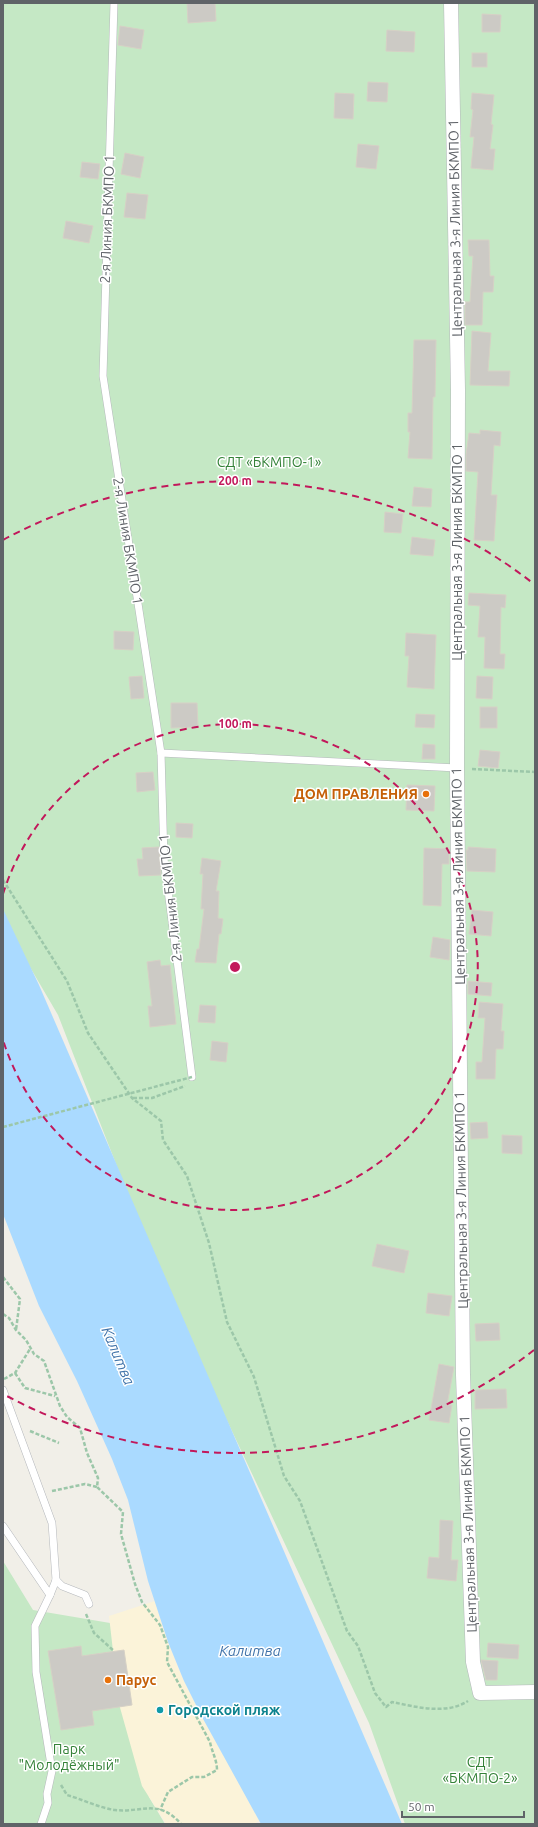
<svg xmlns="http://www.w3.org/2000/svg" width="538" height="1827" font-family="Ubuntu,sans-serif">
<rect width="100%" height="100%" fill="#f1efe8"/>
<g fill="#c5e8c5">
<polygon points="3,3 535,3 535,1824 405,1824 369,1723 162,1282 58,1015 3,921"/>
<polygon points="3,1561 33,1610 116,1624 149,1797 165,1824 3,1824"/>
</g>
<path fill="#fbf3d9" d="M155,1601C163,1628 172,1655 184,1681C207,1729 235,1774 259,1821L254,1824H166L142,1786L119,1704L109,1616Z"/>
<polygon fill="#aadaff" points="3,909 39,985 402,1824 261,1824 202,1717 184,1681 168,1642 148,1581 128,1500 112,1459 77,1381 39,1306 3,1214"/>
<g fill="#cccac5" stroke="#d6d1c6">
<polygon points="187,3 215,3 216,21 188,23"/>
<polygon points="482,14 501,15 500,32 482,32"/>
<polygon points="120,26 144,30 141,49 118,45"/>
<polygon points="387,30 415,32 414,52 386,51"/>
<rect x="472" y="53" width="15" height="14"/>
<polygon points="368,82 388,83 387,102 367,101"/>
<polygon points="335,93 354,94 353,119 334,118"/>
<polygon points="472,93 494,95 491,124 493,125 490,149 495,149 493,170 471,168 474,137 470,137 473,110 471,109"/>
<polygon points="358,144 379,146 376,169 356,167"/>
<polygon points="125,153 144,157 140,178 121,174"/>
<polygon points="82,162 100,164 98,179 80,177"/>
<polygon points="127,193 148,195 145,219 124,217"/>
<polygon points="66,221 93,226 89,243 63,238"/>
<polygon points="468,240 489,240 490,276 494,276 493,292 483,292 482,325 465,325 465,302 470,302 473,256 469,256"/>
<polygon points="472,331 491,333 488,371 510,371 509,386 470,385"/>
<polygon points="414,340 436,340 435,397 433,397 432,459 408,458 410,432 408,432 408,413 412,413"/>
<polygon points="480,430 501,432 500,446 494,445 491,495 497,495 494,541 474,540 478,472 466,471 466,455 469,433 480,434"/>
<polygon points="414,487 432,489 431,507 412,506"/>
<polygon points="385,512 403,514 401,533 384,532"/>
<polygon points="412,537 435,540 433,556 410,554"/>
<polygon points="469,593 506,595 505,608 501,607 500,654 505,654 504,669 484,668 485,637 478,637 480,606 468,605"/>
<polygon points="114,631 134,632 133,650 114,649"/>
<polygon points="406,633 436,635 434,689 407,687 409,656 405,656"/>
<polygon points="142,676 144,698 131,699 129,677"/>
<polygon points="477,676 493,677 492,699 476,698"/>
<polygon points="171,703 197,703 198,727 171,728"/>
<rect x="480" y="707" width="17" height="21"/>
<polygon points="416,714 435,715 434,728 415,727"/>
<polygon points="423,744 435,745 435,759 422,759"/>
<polygon points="480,750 500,752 498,768 478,766"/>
<polygon points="153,772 155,790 137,792 136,773"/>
<polygon points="407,785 435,786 434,811 406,810"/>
<polygon points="176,823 193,824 192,838 176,837"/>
<polygon points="159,847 161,875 139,876 137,859 143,859 142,848"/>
<polygon points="468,847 496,849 495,872 467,871 466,850 468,850"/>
<polygon points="424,848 449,849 449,864 442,864 441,906 423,905"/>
<polygon points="202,858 221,861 216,891 219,891 218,918 223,919 221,934 219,934 216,963 195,962 197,949 199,949 204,909 201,909 203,874 200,874"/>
<polygon points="472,910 493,912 491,936 469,934"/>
<polygon points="433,937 450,940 449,960 430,957"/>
<polygon points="160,960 161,966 170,965 176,1024 150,1027 148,1006 152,1006 147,962"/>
<polygon points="468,981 492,983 491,996 468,994"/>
<polygon points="479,1002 503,1004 501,1031 504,1031 503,1049 496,1049 495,1079 476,1079 476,1062 482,1062 485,1018 478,1018"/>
<polygon points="200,1005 216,1006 215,1023 198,1022"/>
<polygon points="212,1041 228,1043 226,1062 210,1060"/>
<polygon points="487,1122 488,1138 471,1139 470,1123"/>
<polygon points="502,1135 522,1136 522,1154 502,1153"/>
<polygon points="377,1244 409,1251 404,1273 372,1266"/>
<polygon points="428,1293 452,1296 449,1316 426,1313"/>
<polygon points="499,1323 500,1340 476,1341 475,1324"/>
<polygon points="439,1364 454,1367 447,1405 452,1405 449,1423 429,1420"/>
<polygon points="506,1389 507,1408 475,1409 475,1390"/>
<polygon points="440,1520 453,1521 451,1560 458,1560 456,1581 427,1578 429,1557 439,1558"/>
<polygon points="488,1643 519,1645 518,1659 487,1657"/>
<polygon points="81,1646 82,1656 124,1650 132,1705 92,1711 94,1725 61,1730 48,1651"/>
<polygon points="481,1660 498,1661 497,1680 486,1680"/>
</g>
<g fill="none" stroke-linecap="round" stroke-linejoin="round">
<g stroke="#b5b8bc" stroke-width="8">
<g id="service">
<polyline points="114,3 103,376 161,753 164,859 192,1077"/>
<polyline points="161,753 457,768"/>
<polyline points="3,1390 52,1523 56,1580 50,1595 3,1526"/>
<polyline points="56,1580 62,1586 85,1595 89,1604"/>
<polyline points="41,1824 48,1803 47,1794 52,1771 36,1672 35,1626 50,1595"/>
</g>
</g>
<g stroke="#b5b8bc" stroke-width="15">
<polyline id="minor" points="451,3 458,390 457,768 463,1375 473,1662 480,1693 535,1692"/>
</g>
<g stroke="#9cc7a9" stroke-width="2.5" stroke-dasharray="4 2" stroke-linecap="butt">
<polyline points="472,769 535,772"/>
<path d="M3,880L67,981L88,1033L132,1098L161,1121L163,1140L187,1176L209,1243L227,1322L254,1377L284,1476L300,1501L347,1631L358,1646L375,1693L386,1707L392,1702C416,1707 446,1715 468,1701"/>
<polyline points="133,1098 152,1098 185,1086"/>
<polyline points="3,1277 20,1299 16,1330"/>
<path d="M3,1314L9,1318L16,1330L26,1340L34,1354L44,1361L60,1406L67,1417L80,1428L87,1453L98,1478L97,1487L123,1512L121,1534L135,1584L142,1602L160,1625L168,1647L167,1662L210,1742C212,1752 217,1760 217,1770L204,1777H192L168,1792L160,1810"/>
<polyline points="15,1373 25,1388 55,1396"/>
<polyline points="4,1379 15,1373 30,1349"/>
<polyline points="30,1431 59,1443"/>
<polyline points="52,1491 85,1484 97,1487"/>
<polyline points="86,1614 94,1633 114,1651"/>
<path d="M61,1785L67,1795C81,1799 100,1808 115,1810C142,1813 158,1798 181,1824"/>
</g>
<use href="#service" stroke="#fff" stroke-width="7"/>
<use href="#minor" stroke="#fff" stroke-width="14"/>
<polyline stroke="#9cc7a9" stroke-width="2.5" stroke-dasharray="4 2" stroke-linecap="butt" points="3,1127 192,1077"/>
</g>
<g fill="none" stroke="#c2185b" stroke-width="2" stroke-dasharray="7 5">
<path d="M3 894A243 243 0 1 1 3 1040"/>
<path d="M534 1350A486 486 0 0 1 3 1394M3 540A486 486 0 0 1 534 584"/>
</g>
<g fill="#e8710a" stroke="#fff" stroke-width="1.5">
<circle cx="426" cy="794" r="4"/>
<circle cx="108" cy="1680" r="4"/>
</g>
<circle fill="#0f9aa8" stroke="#fff" stroke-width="1.5" cx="160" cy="1710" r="4"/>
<g text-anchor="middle" stroke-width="3" stroke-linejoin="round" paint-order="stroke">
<g font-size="14" fill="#5f6368" stroke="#fff">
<text transform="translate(107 219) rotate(-88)" y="5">2-я Линия БКМПО 1</text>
<text transform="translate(455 228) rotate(-91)" y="5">Центральная 3-я Линия БКМПО 1</text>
<text transform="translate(128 541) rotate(81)" y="5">2-я Линия БКМПО 1</text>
<text transform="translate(457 552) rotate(-90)" y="5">Центральная 3-я Линия БКМПО 1</text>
<text transform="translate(458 876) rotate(-91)" y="5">Центральная 3-я Линия БКМПО 1</text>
<text transform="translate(170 898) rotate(-96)" y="5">2-я Линия БКМПО 1</text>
<text transform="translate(461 1200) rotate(-91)" y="5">Центральная 3-я Линия БКМПО 1</text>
<text transform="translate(468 1524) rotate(-92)" y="5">Центральная 3-я Линия БКМПО 1</text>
</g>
<g font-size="14" fill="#348238" stroke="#fff">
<text x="269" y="467">СДТ «БКМПО-1»</text>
<text x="69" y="1754">Парк<tspan x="69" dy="16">"Молодёжный"</tspan></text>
<text x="480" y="1767">СДТ<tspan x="480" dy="16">«БКМПО-2»</tspan></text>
</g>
<g font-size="14" font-weight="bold" fill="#c56008" stroke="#fff" text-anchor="end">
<text x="418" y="799">ДОМ ПРАВЛЕНИЯ</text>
<text x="116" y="1685" text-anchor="start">Парус</text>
</g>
<g font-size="14" font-weight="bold" fill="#0d838f" stroke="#fff" text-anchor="start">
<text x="168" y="1715">Городской пляж</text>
</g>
<g font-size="15" font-style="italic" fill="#4174aa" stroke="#fff">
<text transform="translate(118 1356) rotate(67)" y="5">Калитва</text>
<text x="250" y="1656">Калитва</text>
</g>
</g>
<circle cx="235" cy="967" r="6" fill="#c2185b" stroke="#fff" stroke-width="2"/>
<g font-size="12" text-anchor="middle" font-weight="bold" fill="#c2185b" stroke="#fff" stroke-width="3" stroke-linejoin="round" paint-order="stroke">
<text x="235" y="485">200 m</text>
<text x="235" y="728">100 m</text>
</g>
<rect width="538" height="1827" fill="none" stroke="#5f6368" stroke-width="8"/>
<path d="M402 1811v6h122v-6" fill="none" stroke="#5f6368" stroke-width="2"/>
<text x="408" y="1811" font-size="12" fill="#5f6368" stroke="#ffffff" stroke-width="3" paint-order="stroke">50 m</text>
</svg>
